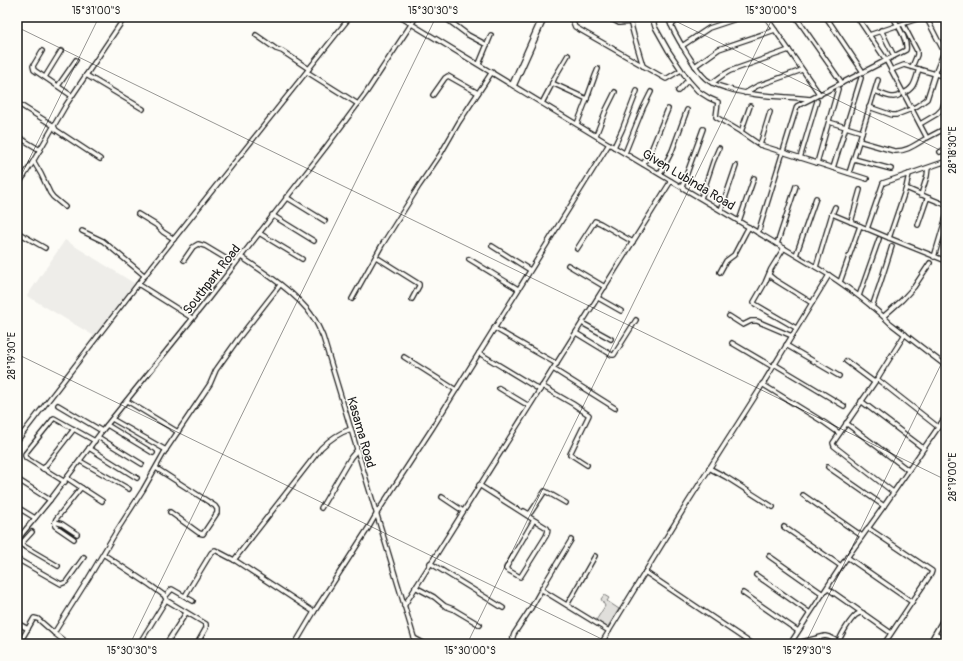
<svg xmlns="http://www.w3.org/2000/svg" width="963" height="661" font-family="Pangolin,sans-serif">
<rect width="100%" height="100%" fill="#fdfcf7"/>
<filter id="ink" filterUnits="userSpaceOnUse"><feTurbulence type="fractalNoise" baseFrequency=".025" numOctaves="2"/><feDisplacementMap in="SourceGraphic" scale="8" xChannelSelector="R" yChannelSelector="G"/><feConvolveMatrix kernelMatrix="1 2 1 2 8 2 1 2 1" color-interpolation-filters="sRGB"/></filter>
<g filter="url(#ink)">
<polygon fill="#eeede9" points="65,240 137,285 96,337 27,296"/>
<polygon fill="#e0dfdb" stroke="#7e7e7c" points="604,595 609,598 607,601 619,609 607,628 595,622 605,606 601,599"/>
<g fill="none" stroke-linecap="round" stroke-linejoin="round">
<g stroke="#1c1c1c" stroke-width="6">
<g id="minor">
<path d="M400,17L609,144L829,275C850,289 872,305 890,323L946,366"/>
<polyline points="571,17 575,27 666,79 681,70"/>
<polyline points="608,17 619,23 631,22"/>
<polyline points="629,17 634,36 643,66"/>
<polyline points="652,17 655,27 668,50 688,80 698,91 709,98 718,102 716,117 741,132 760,145 817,163 838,89"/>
<path d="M668,17C672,30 679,41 686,52C692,61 698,72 706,79C712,84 719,86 726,88C753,97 782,96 810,99"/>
<polyline points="766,17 820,95"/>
<polyline points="796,17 842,83"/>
<polyline points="826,17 863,72"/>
<polyline points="857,17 886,60 927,138 946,128"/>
<polyline points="448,20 468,35 487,45"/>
<polyline points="903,24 917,51 917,55 912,67"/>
<polyline points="671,25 682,17"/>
<polyline points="881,30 894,56"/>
<polyline points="256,35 276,49 282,51 309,69"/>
<polyline points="869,35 923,17"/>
<polyline points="682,46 709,28 742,17"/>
<polyline points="42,51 33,66 34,70 72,96"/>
<polyline points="479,64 491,35"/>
<polyline points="695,66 719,49 775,30"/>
<polyline points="891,70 904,65 946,77"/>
<polyline points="307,72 358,104"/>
<polyline points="86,75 143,109"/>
<polyline points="45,77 61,51"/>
<polyline points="552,83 587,99"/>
<polyline points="712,83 723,75 730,71 789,50"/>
<polyline points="512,84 542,17"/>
<polyline points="58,86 76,60"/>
<polyline points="514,86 545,17"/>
<polyline points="678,91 688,80"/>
<path d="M875,91C883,94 892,100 900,95"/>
<polyline points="745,93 757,86 802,70"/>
<path d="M903,93C915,89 915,80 919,69"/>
<polyline points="433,95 445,78 448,76 478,93"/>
<polyline points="17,103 54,126 56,130 100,159"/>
<polyline points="542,103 551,86 555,77 568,55"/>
<polyline points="869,107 892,115 896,115 909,110"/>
<polyline points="911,109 917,106 927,99 935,74 943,54 943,50 926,17"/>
<polyline points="829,122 862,132 849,173"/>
<polyline points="577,124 586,101 595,76 598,69"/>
<polyline points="920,124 937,114 942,109 946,97"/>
<polyline points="741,132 750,106"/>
<polyline points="862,132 878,80"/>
<polyline points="596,135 606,110 615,92"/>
<polyline points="17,136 40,150"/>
<path d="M859,141L894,151C906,152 915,145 925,139"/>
<polyline points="760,145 770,112"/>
<polyline points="614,147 622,130 637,91"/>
<polyline points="940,152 946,148"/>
<polyline points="625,153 643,108 651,92"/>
<polyline points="800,158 817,101"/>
<polyline points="854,159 891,169"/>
<polyline points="34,162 41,174 50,193 53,197 65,207"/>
<polyline points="817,163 867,179"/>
<polyline points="643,164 650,153 668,109"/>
<polyline points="833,168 861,78"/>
<polyline points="17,171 24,176"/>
<polyline points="660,174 672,151 687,110"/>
<polyline points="17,187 31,165 66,105 125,17"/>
<polyline points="682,187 703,129"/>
<polyline points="906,188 929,198"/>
<polyline points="921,195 927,176 928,168"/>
<polyline points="286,197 325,221"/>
<polyline points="701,198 713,162 719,148"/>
<polyline points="721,210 736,166"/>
<polyline points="138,214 156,225 163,232 174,239"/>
<polyline points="832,214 889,238 906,188 909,174"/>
<polyline points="272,215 314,241"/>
<polyline points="739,221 754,178"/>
<polyline points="851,222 860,190"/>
<polyline points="918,225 927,199 929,198 946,205"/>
<polyline points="867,229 883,183 941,163 946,162"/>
<polyline points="82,231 103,241 145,276"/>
<polyline points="17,232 45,248"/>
<polyline points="259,233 302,259"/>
<path d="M758,233L797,106L906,50C908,40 898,26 893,17"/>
<polyline points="889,238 946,261"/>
<polyline points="777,244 796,186"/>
<polyline points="492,246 530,270"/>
<polyline points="784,248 771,269 765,283 754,302 755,304 796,328"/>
<polyline points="577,249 595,221 600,223 633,242"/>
<polyline points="796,255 816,198"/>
<path d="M241,257C264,272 298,294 313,317C317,323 320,330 323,337L416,644"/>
<polyline points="376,257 419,284 419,286 412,299"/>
<polyline points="934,257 946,217"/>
<polyline points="469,259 518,289"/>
<polyline points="184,260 193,247 198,244 205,246 235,264"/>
<polyline points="568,265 605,287"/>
<polyline points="816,267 832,214 835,207"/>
<polyline points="720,272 726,261 734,255 746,232 749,227"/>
<polyline points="769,275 775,280 812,303"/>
<polyline points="840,282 860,226"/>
<polyline points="138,284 192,318"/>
<polyline points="859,296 879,239"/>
<polyline points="598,298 621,311"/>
<polyline points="352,299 382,245 419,186 440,155 459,122 492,72"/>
<polyline points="872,307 880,284 892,246"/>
<polyline points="729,316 743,325 751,321 757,321 792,336"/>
<polyline points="884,316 902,300 914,287 930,263"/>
<polyline points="582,323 611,339"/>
<polyline points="494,328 557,364"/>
<polyline points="576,333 612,355 614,355 636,320"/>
<polyline points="732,343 773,367"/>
<polyline points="786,345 839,376"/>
<polyline points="479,353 540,390"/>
<polyline points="404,357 456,390"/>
<polyline points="846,361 874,382"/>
<polyline points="774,364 844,406"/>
<polyline points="553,369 615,408"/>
<polyline points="877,379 938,427"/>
<polyline points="762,384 825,423 839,433"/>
<polyline points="542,386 573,404 589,415 570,454 587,465"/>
<polyline points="499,388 529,406"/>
<polyline points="127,401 178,432"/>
<polyline points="861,401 923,448"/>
<polyline points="58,405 102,431"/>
<polyline points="112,419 166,450"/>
<polyline points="846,423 908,470"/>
<polyline points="107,425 153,453"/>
<polyline points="98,437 142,464"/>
<polyline points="17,441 138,284 350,17"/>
<polyline points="89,448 137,478"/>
<polyline points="80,461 129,489"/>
<polyline points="828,467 884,506"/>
<polyline points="156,468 215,506 217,509 217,513 203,534 199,533 170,512"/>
<polyline points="709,468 726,477 773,507"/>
<polyline points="43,469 74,429"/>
<polyline points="67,478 82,488"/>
<polyline points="17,479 50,500"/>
<polyline points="65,482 26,458 25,456 25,454 54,418 95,441"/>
<path d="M479,485L534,520L547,528C549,531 547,533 546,536L521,576L520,577L506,569V568L534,520"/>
<polyline points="893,492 834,446 833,443 877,379 905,334"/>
<polyline points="803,495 862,536"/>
<polyline points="442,497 463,511"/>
<polyline points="17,507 35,518"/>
<polyline points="321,508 351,457 357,450"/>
<polyline points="524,511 529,514 531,512 545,491 566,503"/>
<polyline points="55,522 56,519 80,489 82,488 102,501"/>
<polyline points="784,527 841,566"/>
<polyline points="868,528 932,571 931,574 912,602 884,644"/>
<polyline points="74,539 55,526 55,522 62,524 77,534"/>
<polyline points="17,540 50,500 102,431 205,303 326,147 366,93 416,17"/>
<polyline points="571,540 542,588 542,590 609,631"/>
<polyline points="17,542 58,566"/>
<polyline points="21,544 32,532"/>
<polyline points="103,554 150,585 165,596 166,600 206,624 206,628 197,644"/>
<polyline points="769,556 823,594"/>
<polyline points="847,557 912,602"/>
<polyline points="17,559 61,584 66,582 84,557"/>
<path d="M234,560L321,448C330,439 339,433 351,429"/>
<polyline points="430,563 503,608"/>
<polyline points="645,572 752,644"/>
<polyline points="756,575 810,613"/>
<polyline points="415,587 434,597 445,606 453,609 480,625"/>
<polyline points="827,588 891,633"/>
<polyline points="743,593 798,631"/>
<polyline points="185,596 211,553 215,550 236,561 314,612"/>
<polyline points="165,597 172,589 193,601"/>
<polyline points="567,605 595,556"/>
<polyline points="404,606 671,181"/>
<polyline points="17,623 28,629"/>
<polyline points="54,633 68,644"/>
<polyline points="935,634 946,641"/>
<polyline points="414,638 425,644"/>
<polyline points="19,644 34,618 38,619 54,633 88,579 116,532 143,490 165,451 210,384 216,370 238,339 280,285"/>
<polyline points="139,644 166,600"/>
<polyline points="166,644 186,613"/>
<polyline points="295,644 314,612 369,527 377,513 433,427 609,144"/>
<path d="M516,644C512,641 512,638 514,634L531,608L540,592"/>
<polyline points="601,644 688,502 758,392 829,275"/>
<polyline points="790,644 841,566 884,506 946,416"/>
<polyline points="794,644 825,636 829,637 843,644"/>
<path d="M838,644C840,636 850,620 856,615C859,613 859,613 863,613"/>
<polyline points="929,644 946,614"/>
</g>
</g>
<use href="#minor" stroke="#fdfcf7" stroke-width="3.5"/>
</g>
</g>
<path fill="none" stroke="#1c1c1c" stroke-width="1" stroke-opacity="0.45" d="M667,17L946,153M17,27L946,480M17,184L99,17M17,354L612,644M130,644L436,17M467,644L773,17M805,644L946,354"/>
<g text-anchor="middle" stroke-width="3" stroke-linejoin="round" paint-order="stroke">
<g font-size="13" fill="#1c1c1c" stroke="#fdfcf7">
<text transform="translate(689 179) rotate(31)" y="5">Given Lubinda Road</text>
<text transform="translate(211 279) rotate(-52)" y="5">Southpark Road</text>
<text transform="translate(362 432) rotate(74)" y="5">Kasama Road</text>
</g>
</g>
<rect width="963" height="661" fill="none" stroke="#fdfcf7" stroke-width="44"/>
<rect x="22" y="22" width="919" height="617" fill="none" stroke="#1c1c1c" stroke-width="1.5"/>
<g font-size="10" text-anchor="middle" fill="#1c1c1c">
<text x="96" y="14">15°31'00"S</text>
<text x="433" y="14">15°30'30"S</text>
<text x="771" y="14">15°30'00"S</text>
<text transform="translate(952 150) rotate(-90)" y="4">28°18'30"E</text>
<text transform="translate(11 356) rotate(-90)" y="4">28°19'30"E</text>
<text transform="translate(952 477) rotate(-90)" y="4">28°19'00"E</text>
<text x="132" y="654">15°30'30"S</text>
<text x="470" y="654">15°30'00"S</text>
<text x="807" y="654">15°29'30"S</text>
</g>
</svg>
